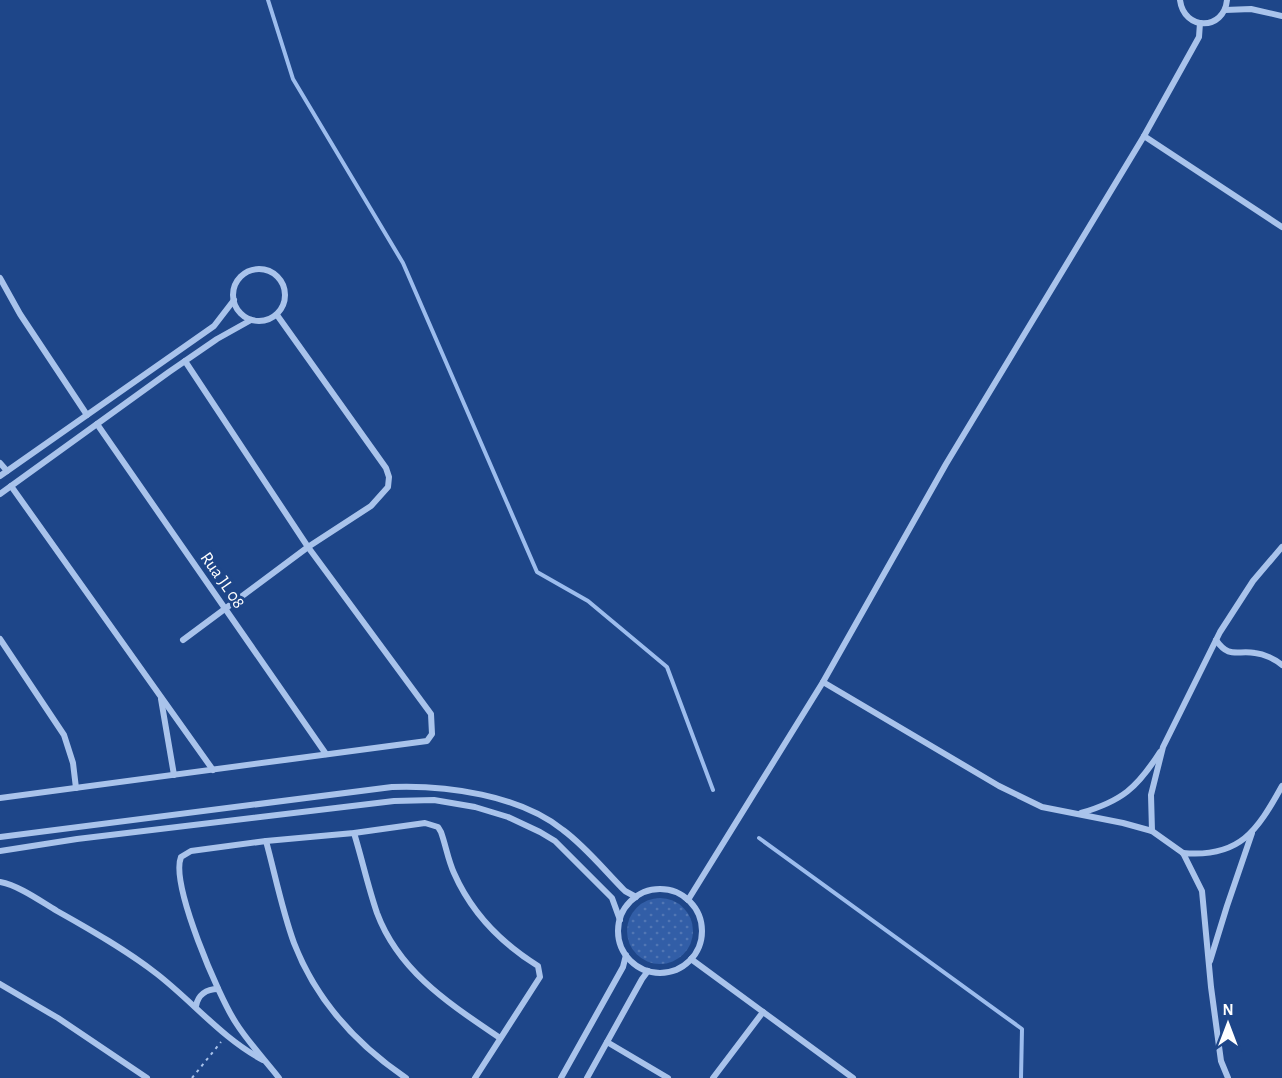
<svg xmlns="http://www.w3.org/2000/svg" width="1282" height="1078" font-family="'Alegreya Sans',sans-serif">
<defs>
<pattern id="grass-dots" width="8" height="8" patternUnits="userSpaceOnUse" patternTransform="scale(1.5)"><rect width="8" height="8" fill="#325ea7"/><path d="M2 2h.1M6 6h.1" fill="none" stroke="#5176b4" stroke-width="1.8" stroke-linecap="round"/></pattern>
</defs>
<rect width="100%" height="100%" fill="#1e4689"/>
<circle fill="url(#grass-dots)" cx="660" cy="931" r="33"/>
<g fill="none" stroke-linecap="round" stroke-linejoin="round">
<g stroke="#9cbced" stroke-width="4">
<polyline points="268,0 293,79 403,263 537,572 588,601 667,667 713,790"/>
<polyline points="759,838 1022,1029 1021,1078"/>
</g>
<polyline stroke="#a9c3eb" stroke-width="2" stroke-dasharray="3 4.5" stroke-linecap="butt" points="192,1078 221,1042"/>
<g stroke="#a9c3eb" stroke-width="6">
<path d="M1180,0C1184,31 1224,31 1227,0"/>
<polyline points="1225,10 1251,9 1282,16"/>
<polyline points="1144,136 1282,227"/>
<circle cx="259" cy="295" r="26"/>
<polyline points="0,278 20,314 87,415"/>
<polyline points="97,424 326,754"/>
<polyline points="0,463 7,471"/>
<polyline points="0,476 214,326 234,300"/>
<polyline points="11,486 213,770"/>
<polyline points="0,494 169,372 217,339 251,320"/>
<polyline points="0,639 64,735 73,763 76,788"/>
<polyline points="183,640 308,547 371,506 388,487 389,477 386,468 277,315"/>
<path d="M1216,640C1229,659 1237,650 1255,653C1264,654 1275,659 1282,665"/>
<polyline points="823,682 999,786 1042,807 1123,823 1152,831 1183,853 1202,891 1211,987 1221,1061 1228,1078"/>
<polyline points="161,699 174,775"/>
<polyline points="0,798 427,741 432,734 431,714 308,547 185,361"/>
<path d="M1081,813C1122,801 1137,788 1160,752"/>
<polyline points="1152,831 1151,795 1163,747 1220,632 1253,581 1282,547"/>
<path d="M354,833C362,859 368,887 377,913C399,972 450,1004 500,1038"/>
<path d="M0,837L392,787C446,785 520,795 563,830C586,847 605,871 625,891L636,897"/>
<path d="M266,841C275,874 282,910 294,943C316,1000 356,1044 406,1078"/>
<polyline points="0,851 77,839 394,801 434,800 475,807 508,817 540,832 555,841 612,898 620,920"/>
<path d="M1183,853C1240,858 1257,831 1282,786"/>
<path d="M0,882C20,886 40,901 57,911C91,930 126,950 157,974C193,1002 223,1039 263,1060"/>
<circle cx="660" cy="931" r="42"/>
<polyline points="688,900 823,682 946,464 1144,136 1199,37 1200,23"/>
<polyline points="691,959 853,1078"/>
<polyline points="1210,961 1227,906 1252,833"/>
<polyline points="0,984 58,1018 147,1078"/>
<path d="M196,1006C198,995 206,989 218,989"/>
<polyline points="607,1042 668,1078"/>
<path d="M279,1078C265,1060 248,1042 236,1023C219,997 170,884 181,857L191,851L266,841L354,833L425,823L438,827L441,832C446,846 448,860 454,873C472,914 501,943 538,966L540,977L475,1078"/>
<polyline points="561,1078 623,967 626,955"/>
<polyline points="587,1078 642,979 648,971"/>
<polyline points="713,1078 763,1012"/>
</g>
</g>
<g text-anchor="middle" stroke-width="6" stroke-linejoin="round" paint-order="stroke">
<g font-size="18" fill="#fff" stroke="#1e4689">
<text transform="translate(223 580) rotate(55)" y="6">Rua JL 08</text>
</g>
</g>
<g transform="translate(1228 1024)" stroke="#1e4689" stroke-width="4.5" paint-order="stroke">
<path d="M0-4.5L10 22L0 15L-10 22Z" fill="#ffffff"/>
<text y="-9" font-size="16" font-weight="bold" text-anchor="middle" fill="#ffffff">N</text>
</g>
</svg>
